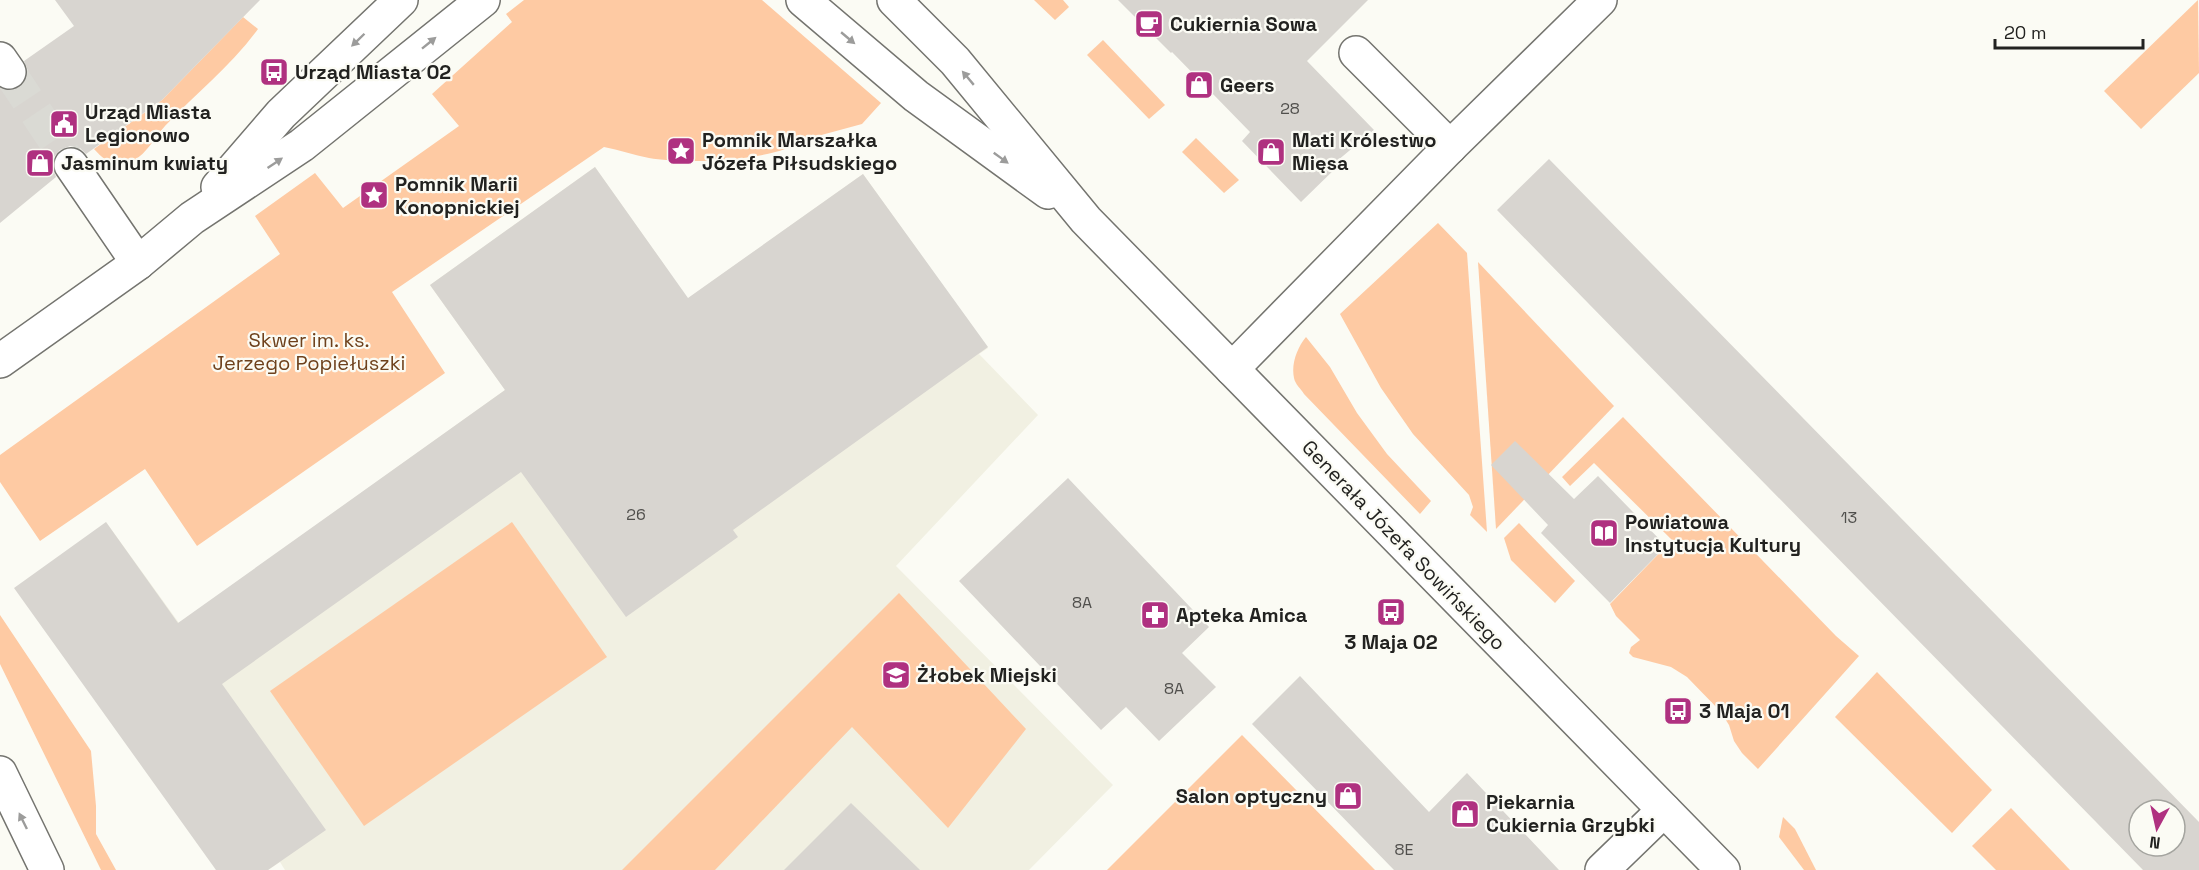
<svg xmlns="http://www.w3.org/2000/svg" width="2199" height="870" font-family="'Space Grotesk',sans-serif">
<rect width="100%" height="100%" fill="#fbfbf4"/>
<polygon fill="#f1f0e2" points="595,167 665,266 573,332 638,334 863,174 988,348 979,354 1038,415 896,566 1113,785 1029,870 285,870 280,862 268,870 216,870 106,522 179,623 505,390 430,285"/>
<g fill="#fecaa3">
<path d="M524,0H762L881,103L862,124L803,140C774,162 685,164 649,158C634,155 619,150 604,147L392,292L445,373L197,546L145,469L40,541L0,482V455L280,254L255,216L315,173L343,208L459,126L432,94L512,22L506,14Z"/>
<polygon points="1034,0 1063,0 1069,7 1055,20"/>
<polygon points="2198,0 2199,73 2141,129 2104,91"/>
<path d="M243,17L258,29C231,66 196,93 165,126C155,137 145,157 130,162C114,168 104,160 94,149L162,100Z"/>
<polygon points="1103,40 1165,105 1149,119 1087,55"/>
<polygon points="1196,138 1239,180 1224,193 1182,152"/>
<polygon points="1438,223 1467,253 1487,532 1470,515 1473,507 1469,495 1413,434 1381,388 1340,314"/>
<polygon points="1478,262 1614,406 1496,529"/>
<path d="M1306,337L1330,367L1357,413L1387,454L1431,501L1420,514L1304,394C1301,389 1295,384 1294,378C1291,364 1297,348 1306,337Z"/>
<polygon points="1623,417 1836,636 1859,656 1758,769 1742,753 1734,741 1729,725 1720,711 1687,677 1671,667 1633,657 1629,653 1631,647 1640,640 1616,616 1610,604 1672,540 1594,463 1570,486 1562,477"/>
<polygon points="512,522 607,657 364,826 270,691"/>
<polygon points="1519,523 1575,581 1555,603 1511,560 1504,538"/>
<polygon points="899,593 1026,729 948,828 852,727 715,870 622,870"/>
<polygon points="0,615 91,751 96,806 96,834 116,870 101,870 0,664"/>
<polygon points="1877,672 1992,790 1952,833 1835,717"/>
<polygon points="1242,735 1375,870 1107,870"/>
<polygon points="2011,808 2070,870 1996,870 1972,846"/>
<polygon points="1783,817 1795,829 1816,870 1804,870 1779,837"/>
</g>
<g fill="#d8d5d0" fill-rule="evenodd">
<polygon points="55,0 260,0 162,100 86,154 80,148 70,146 60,150 54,157 52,166 56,177 0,223 0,88 10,91 20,87 26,81 28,71 24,61 74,26"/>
<polygon points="1118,0 1368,0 1307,61 1374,130 1337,161 1340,164 1301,202 1242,141 1250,132 1172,52 1171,53"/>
<path d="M1549,159L2199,822V870H2143L1497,210ZM2139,810H2175V846H2139Z"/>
<polygon points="595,167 688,298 863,174 988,347 733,530 738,537 626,617 521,472 222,684 326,830 268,870 216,870 14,588 106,522 178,623 505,390 430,285"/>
<polygon points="1515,441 1574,499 1598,476 1666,546 1610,603 1541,533 1548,525 1491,465"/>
<polygon points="1068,478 1209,627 1182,653 1216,687 1159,741 1126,707 1101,730 959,581"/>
<polygon points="1300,676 1429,812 1467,773 1559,870 1394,870 1252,724"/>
<polygon points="851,803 920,870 784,870"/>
</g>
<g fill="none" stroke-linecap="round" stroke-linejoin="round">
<polyline stroke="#dadad4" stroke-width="33" stroke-dasharray="33 16" stroke-linecap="butt" points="9,72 71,165"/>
<g stroke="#74746f" stroke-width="36">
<g id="minor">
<polyline points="803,0 916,96 1048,192"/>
<polyline points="894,0 955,61 1086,220 1723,870"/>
<polyline points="1356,53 1450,147"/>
<polyline points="0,59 9,72"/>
<polyline points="71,165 138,263"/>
<polyline points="218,187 281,114 401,0"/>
<polyline points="0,361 138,263 192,218 302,145 483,0"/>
<polyline points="1232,369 1450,147 1600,0"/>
<polyline points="0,773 47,870"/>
<polyline points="1602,870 1664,810"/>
</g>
</g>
<use href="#minor" stroke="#fff" stroke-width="33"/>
</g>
<defs><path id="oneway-solid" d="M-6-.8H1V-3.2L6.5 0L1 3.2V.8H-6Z" transform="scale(1.5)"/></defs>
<g fill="#9c9c9b">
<use href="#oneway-solid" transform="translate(848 38) rotate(40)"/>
<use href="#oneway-solid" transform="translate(358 40) rotate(136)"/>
<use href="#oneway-solid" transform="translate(429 43) rotate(-39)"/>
<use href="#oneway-solid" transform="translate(968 78) rotate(-130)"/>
<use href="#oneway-solid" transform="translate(1001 158) rotate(36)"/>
<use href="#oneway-solid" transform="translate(275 163) rotate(-34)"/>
<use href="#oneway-solid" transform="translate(23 821) rotate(-116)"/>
</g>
<defs>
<g id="cafe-square" transform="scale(1.5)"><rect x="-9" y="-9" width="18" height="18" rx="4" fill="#af3180" stroke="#fbfbf4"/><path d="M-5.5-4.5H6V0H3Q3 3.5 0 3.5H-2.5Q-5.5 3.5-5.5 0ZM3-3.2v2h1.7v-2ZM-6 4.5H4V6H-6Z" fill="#fff"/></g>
<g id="bus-square" transform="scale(1.5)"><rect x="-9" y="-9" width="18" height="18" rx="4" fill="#af3180" stroke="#fbfbf4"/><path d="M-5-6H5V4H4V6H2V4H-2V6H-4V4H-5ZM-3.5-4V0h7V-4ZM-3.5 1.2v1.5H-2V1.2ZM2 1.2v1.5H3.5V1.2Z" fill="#fff"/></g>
<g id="shop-square" transform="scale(1.5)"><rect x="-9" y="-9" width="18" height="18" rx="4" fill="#af3180" stroke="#fbfbf4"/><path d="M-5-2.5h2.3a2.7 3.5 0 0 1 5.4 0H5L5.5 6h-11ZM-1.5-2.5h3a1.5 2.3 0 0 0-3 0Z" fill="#fff"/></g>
<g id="civic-square" transform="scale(1.5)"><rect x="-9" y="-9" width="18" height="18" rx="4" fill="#af3180" stroke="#fbfbf4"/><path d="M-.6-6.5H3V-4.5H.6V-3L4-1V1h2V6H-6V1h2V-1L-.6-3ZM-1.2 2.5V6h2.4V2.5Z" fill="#fff"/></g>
<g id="sight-square" transform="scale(1.5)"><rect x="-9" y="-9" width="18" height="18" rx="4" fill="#af3180" stroke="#fbfbf4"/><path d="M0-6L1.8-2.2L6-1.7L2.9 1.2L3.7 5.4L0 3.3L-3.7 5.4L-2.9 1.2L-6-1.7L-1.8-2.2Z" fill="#fff"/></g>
<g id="library-square" transform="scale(1.5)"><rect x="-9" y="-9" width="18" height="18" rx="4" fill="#af3180" stroke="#fbfbf4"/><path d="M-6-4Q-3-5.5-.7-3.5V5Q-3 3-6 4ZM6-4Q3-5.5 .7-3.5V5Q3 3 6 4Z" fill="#fff"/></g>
<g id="pharmacy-square" transform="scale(1.5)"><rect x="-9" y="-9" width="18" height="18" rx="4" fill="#af3180" stroke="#fbfbf4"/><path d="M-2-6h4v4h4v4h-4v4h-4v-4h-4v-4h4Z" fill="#fff"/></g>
<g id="school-square" transform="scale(1.5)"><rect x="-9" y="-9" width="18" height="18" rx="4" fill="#af3180" stroke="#fbfbf4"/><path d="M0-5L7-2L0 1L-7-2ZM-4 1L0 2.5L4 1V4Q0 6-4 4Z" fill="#fff"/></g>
</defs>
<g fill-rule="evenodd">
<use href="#cafe-square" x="1149" y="24"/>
<use href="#bus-square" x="274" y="72"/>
<use href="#shop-square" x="1199" y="85"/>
<use href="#civic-square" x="64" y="124"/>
<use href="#sight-square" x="681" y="151"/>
<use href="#shop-square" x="1271" y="152"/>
<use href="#shop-square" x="40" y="163"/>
<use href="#sight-square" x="374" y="195"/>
<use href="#library-square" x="1604" y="533"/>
<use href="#bus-square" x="1391" y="612"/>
<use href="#pharmacy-square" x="1155" y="615"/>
<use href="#school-square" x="896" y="675"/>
<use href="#bus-square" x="1678" y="711"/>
<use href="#shop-square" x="1348" y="796"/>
<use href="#shop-square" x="1465" y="814"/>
</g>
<g text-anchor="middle" stroke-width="4.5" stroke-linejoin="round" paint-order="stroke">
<g font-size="16" fill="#504f4c">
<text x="1290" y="114">28</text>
<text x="636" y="520">26</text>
<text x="1849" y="523">13</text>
<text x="1082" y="608">8A</text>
<text x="1174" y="694">8A</text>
<text x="1404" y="855">8E</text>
</g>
<g font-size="20" font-weight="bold" fill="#222220" stroke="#fbfbf4" text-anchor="start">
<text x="1170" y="31">Cukiernia Sowa</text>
<text x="295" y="79">Urząd Miasta 02</text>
<text x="1220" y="92">Geers</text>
<text x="85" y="119">Urząd Miasta<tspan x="85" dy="23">Legionowo</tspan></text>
<text x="702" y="147">Pomnik Marszałka<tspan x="702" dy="23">Józefa Piłsudskiego</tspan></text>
<text x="1292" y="147">Mati Królestwo<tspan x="1292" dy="23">Mięsa</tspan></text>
<text x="61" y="170">Jasminum kwiaty</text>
<text x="395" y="191">Pomnik Marii<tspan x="395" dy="23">Konopnickiej</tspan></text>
<text x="1625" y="529">Powiatowa<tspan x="1625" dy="23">Instytucja Kultury</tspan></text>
<text x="1176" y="622">Apteka Amica</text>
<text x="1391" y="649" text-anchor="middle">3 Maja 02</text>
<text x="917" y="682">Żłobek Miejski</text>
<text x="1699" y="718">3 Maja 01</text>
<text x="1327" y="803" text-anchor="end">Salon optyczny</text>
<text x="1486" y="809">Piekarnia<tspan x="1486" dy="23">Cukiernia Grzybki</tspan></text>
</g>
<g font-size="20" fill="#6e411c" stroke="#fbfbf4">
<text x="309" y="347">Skwer im. ks.<tspan x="309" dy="23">Jerzego Popiełuszki</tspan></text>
</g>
<g font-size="20" fill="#222220" stroke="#fbfbf4">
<text transform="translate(1404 545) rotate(46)" y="7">Generała Józefa Sowińskiego</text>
</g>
</g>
<g transform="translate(2157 828) rotate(188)"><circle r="28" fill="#fbfbf4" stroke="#a4a49f" stroke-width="1.5"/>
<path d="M0-4.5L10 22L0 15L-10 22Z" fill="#af3180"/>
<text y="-9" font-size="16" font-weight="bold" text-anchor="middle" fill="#222220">N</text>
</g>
<path d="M1995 39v9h148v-9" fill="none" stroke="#222220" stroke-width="3"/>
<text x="2004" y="39" font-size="18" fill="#222220" stroke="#fbfbf4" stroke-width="4.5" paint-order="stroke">20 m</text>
</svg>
